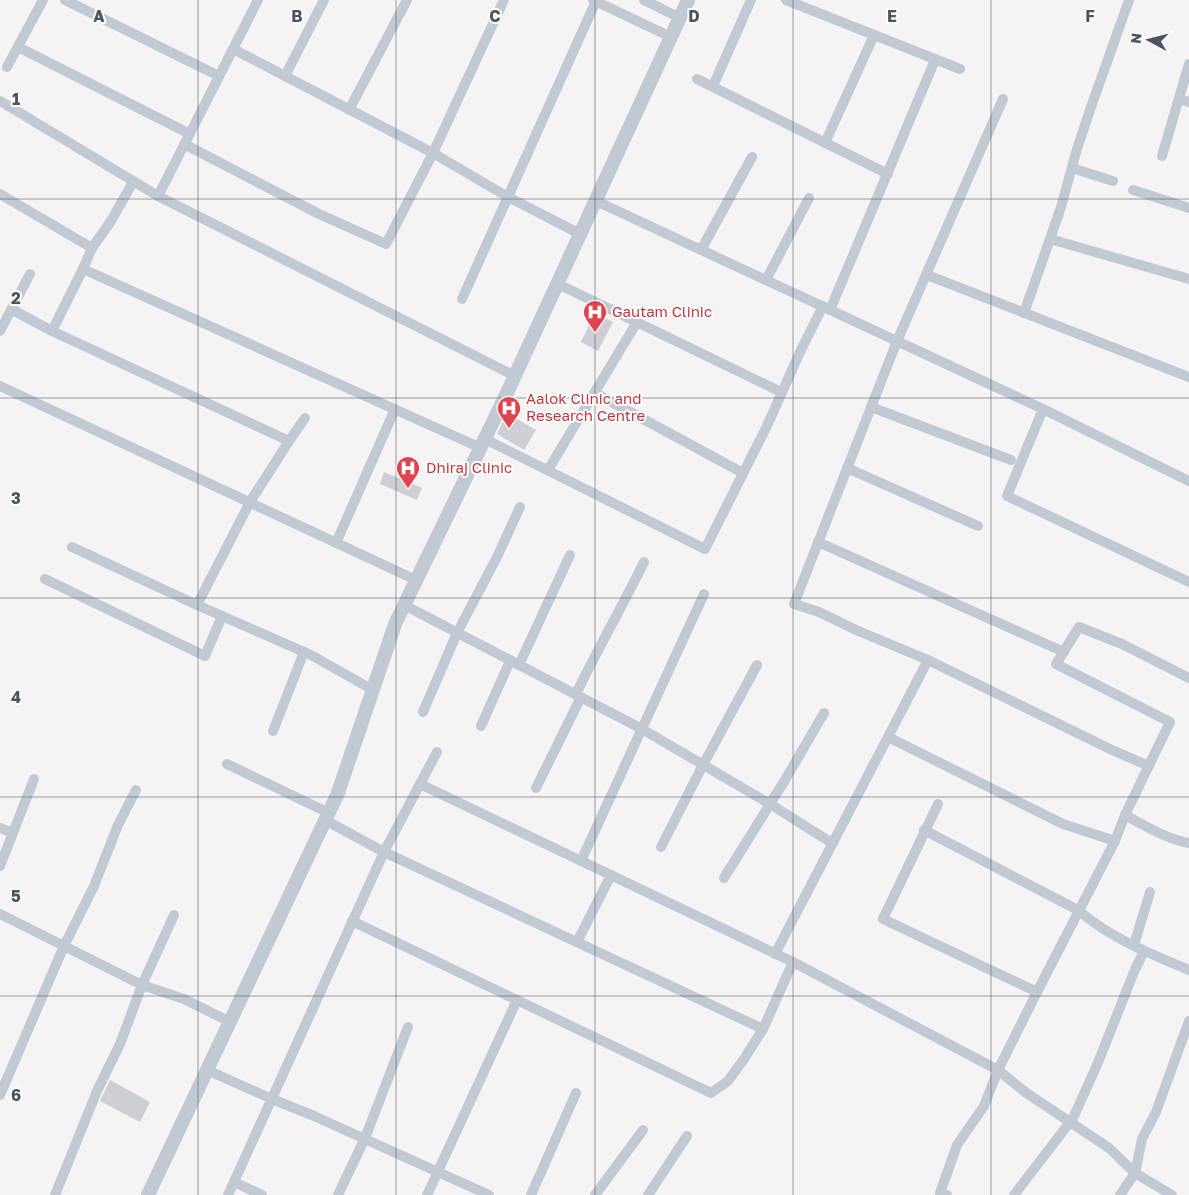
<svg xmlns="http://www.w3.org/2000/svg" width="1189" height="1195" font-family="'Golos Text',sans-serif">
<rect width="100%" height="100%" fill="#f5f3f3"/>
<g fill="#cdcfd5">
<polygon points="595,313 613,322 598,351 581,342"/>
<polygon points="507,413 536,430 524,450 497,434"/>
<polygon points="384,472 422,488 417,500 380,484"/>
<polygon points="110,1080 150,1102 140,1122 100,1101"/>
</g>
<g fill="none" stroke-linecap="round" stroke-linejoin="round">
<g stroke="#c1cad2" stroke-width="10">
<polyline points="65,0 219,76"/>
<polyline points="593,0 671,37"/>
<polyline points="644,0 680,18"/>
<polyline points="786,0 960,69"/>
<polyline points="18,47 190,134"/>
<polyline points="233,49 433,153 508,197 580,234"/>
<polyline points="7,67 43,0"/>
<polyline points="285,76 324,0"/>
<polyline points="697,79 888,174"/>
<polyline points="713,86 751,0"/>
<polyline points="1003,99 897,341 794,604 819,612 856,630 928,660 1112,750 1149,766"/>
<polyline points="1179,99 1189,102"/>
<polyline points="0,101 158,196 515,376"/>
<polyline points="349,110 407,0"/>
<polyline points="825,143 874,35"/>
<polyline points="184,144 317,213 386,244 433,153 504,0"/>
<polyline points="1162,156 1189,64"/>
<polyline points="1072,168 1113,181"/>
<polyline points="133,182 111,221 92,248 83,269 52,331 289,441 250,502 197,605"/>
<polyline points="1133,190 1189,208"/>
<polyline points="0,194 92,248"/>
<polyline points="158,196 258,0"/>
<polyline points="596,201 1043,409 1189,481"/>
<polyline points="1050,239 1061,207 1077,149 1091,107 1129,0"/>
<polyline points="701,250 752,157"/>
<polyline points="83,269 481,448"/>
<polyline points="927,275 1189,377"/>
<polyline points="766,280 809,198"/>
<polyline points="558,284 781,392"/>
<polyline points="462,299 596,1"/>
<polyline points="11,309 52,331"/>
<polyline points="830,310 935,60"/>
<polyline points="1024,313 1050,239 1189,279"/>
<polyline points="0,331 30,274"/>
<polyline points="0,386 416,580"/>
<polyline points="595,393 743,473"/>
<polyline points="871,407 1011,460"/>
<polyline points="1043,409 1007,496 1189,582"/>
<polyline points="485,439 705,549 767,426 800,352 823,306"/>
<polyline points="289,441 305,418"/>
<polyline points="847,468 978,526"/>
<polyline points="548,470 637,322"/>
<polyline points="818,542 1064,652"/>
<polyline points="336,543 395,409"/>
<polyline points="72,547 197,605 311,655 373,690"/>
<polyline points="45,579 205,656 222,616"/>
<polyline points="404,605 642,729 770,804 832,843"/>
<polyline points="519,665 570,555"/>
<path d="M576,694C597,650 622,607 644,562"/>
<polyline points="423,712 457,633 497,557 520,507"/>
<polyline points="481,726 510,661"/>
<polyline points="273,731 304,652"/>
<polyline points="888,737 1063,824 1115,841"/>
<polyline points="227,764 329,813"/>
<polyline points="420,784 793,962 998,1070 1025,1092 1109,1148 1135,1173 1172,1195"/>
<polyline points="536,788 581,697"/>
<polyline points="938,804 883,919 1037,992"/>
<path d="M1125,815C1146,826 1166,839 1189,843"/>
<polyline points="325,820 384,852 763,1029"/>
<polyline points="0,828 13,833"/>
<path d="M924,830L1078,910C1110,938 1151,954 1189,970"/>
<polyline points="661,847 703,765 757,665"/>
<polyline points="581,861 704,594"/>
<polyline points="0,866 34,779"/>
<polyline points="724,878 785,780 824,713"/>
<polyline points="0,914 142,985 184,999 230,1022"/>
<polyline points="352,921 711,1093 728,1081 744,1059 763,1029 793,962"/>
<polyline points="577,942 611,875"/>
<polyline points="1134,945 1150,892"/>
<polyline points="775,954 928,660"/>
<polyline points="207,1070 272,1099 314,1116 489,1195"/>
<polyline points="0,1095 64,946 94,886 118,825 136,790"/>
<polyline points="234,1182 262,1195"/>
<polyline points="55,1195 97,1091 120,1044 142,985 174,915"/>
<polyline points="228,1195 384,852 437,752"/>
<polyline points="338,1195 365,1138 408,1027"/>
<polyline points="427,1195 517,1000"/>
<polyline points="531,1195 576,1093"/>
<polyline points="595,1195 643,1130"/>
<polyline points="648,1195 687,1136"/>
<polyline points="947,1195 940,1193 957,1145 984,1106 998,1070 1037,992 1115,841 1125,815 1170,722 1056,664 1079,627 1122,644 1189,678"/>
<polyline points="1014,1195 1073,1118 1097,1065 1134,972 1144,951"/>
<polyline points="1120,1195 1135,1173 1142,1139 1156,1112 1189,1021"/>
</g>
<polyline stroke="#c1cad2" stroke-width="14" points="148,1195 338,793 395,624 506,395 688,0"/>
</g>
<path fill="none" stroke="#4a5661" stroke-width="1" stroke-opacity="0.55" d="M198,0V1195M396,0V1195M595,0V1195M793,0V1195M991,0V1195M0,199H1189M0,398H1189M0,598H1189M0,797H1189M0,996H1189"/>
<defs>
<g id="hospital-pin" transform="scale(1.25)"><path d="M0 17L-7.5 6A9.5 9.5 0 1 1 7.5 6Z" fill="#e0444e" stroke="#fff"/><path d="M-5-5h3v3.5h4V-5h3V5h-3V1.5h-4V5h-3Z" fill="#fff"/></g>
</defs>
<g fill-rule="evenodd">
<use href="#hospital-pin" x="595" y="312"/>
<use href="#hospital-pin" x="509" y="408"/>
<use href="#hospital-pin" x="408" y="468"/>
</g>
<g text-anchor="middle" stroke-width="4" stroke-linejoin="round" paint-order="stroke">
<g font-size="15" fill="#be3a42" stroke="#fff" text-anchor="start">
<text x="612" y="317">Gautam Clinic</text>
<text x="526" y="404">Aalok Clinic and<tspan x="526" dy="17">Research Centre</tspan></text>
<text x="426" y="473">Dhiraj Clinic</text>
</g>
</g>
<g font-size="16" text-anchor="middle" font-weight="bold" fill="#4a5661" stroke="#fff" stroke-width="4" stroke-linejoin="round" paint-order="stroke">
<text x="99" y="22">A</text>
<text x="297" y="22">B</text>
<text x="495" y="22">C</text>
<text x="694" y="22">D</text>
<text x="892" y="22">E</text>
<text x="1090" y="22">F</text>
<text x="16" y="105">1</text>
<text x="16" y="304">2</text>
<text x="16" y="504">3</text>
<text x="16" y="703">4</text>
<text x="16" y="902">5</text>
<text x="16" y="1101">6</text>
</g>
<g transform="translate(1149 40) rotate(277)" stroke="#ffffff" stroke-width="4" paint-order="stroke">
<path d="M0-4L9 19L0 12L-9 19Z" fill="#4a5661"/>
<text y="-8" font-size="14" font-weight="bold" text-anchor="middle" fill="#4a5661">N</text>
</g>
</svg>
